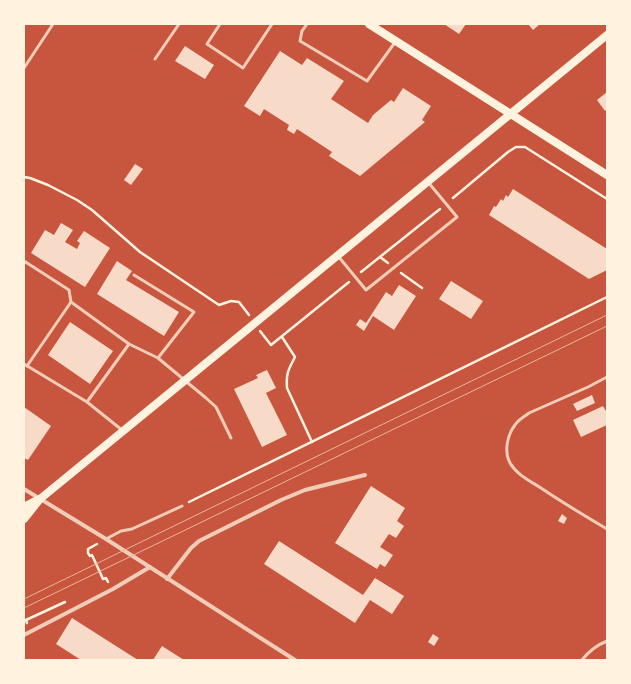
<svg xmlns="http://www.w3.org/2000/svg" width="631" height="684" font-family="'PT Sans',sans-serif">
<rect width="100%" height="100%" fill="#c8553d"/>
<g fill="#f7dbc8">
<polygon points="444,24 466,24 459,34"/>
<polygon points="528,24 540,24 533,30"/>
<polygon points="185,46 214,65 205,79 175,61"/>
<polygon points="280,51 302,65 307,58 344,81 331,99 368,123 373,115 391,100 394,102 403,88 431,106 422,120 425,122 360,176 329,156 332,152 297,129 294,134 287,130 289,125 264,109 260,116 244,106"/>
<polygon points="607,92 607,109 605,111 597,100"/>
<polygon points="135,164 143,169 131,185 124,180"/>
<polygon points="513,189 607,249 607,270 589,279 489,215 494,206 496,207 501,199 503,201 506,195 508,197"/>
<polygon points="61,223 73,230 65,242 77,249 80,243 77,241 84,231 110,248 85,287 31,253 45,230 54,235"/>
<polygon points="117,261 132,271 126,280 179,312 164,336 97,294"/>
<polygon points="451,281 483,301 471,319 439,299"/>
<polygon points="399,285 416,296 394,330 373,316 364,331 356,325 360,319 366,323 386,292 392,296"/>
<polygon points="70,322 113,351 90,384 48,355"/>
<polygon points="267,370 276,388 266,393 287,435 262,447 234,389 258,378 256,375"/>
<polygon points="592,395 595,403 577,411 573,404"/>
<polygon points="603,406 607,413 607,425 581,437 573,420"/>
<polygon points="24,407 51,426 28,460 24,458"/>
<polygon points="371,486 405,508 397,521 404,526 396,538 389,534 380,547 393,555 385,567 380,564 377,569 335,543"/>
<polygon points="562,514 567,518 564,524 558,521"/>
<polygon points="279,541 363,595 375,578 404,596 392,614 370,600 355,623 264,564"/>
<polygon points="72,618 138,660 81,660 56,644"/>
<polygon points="433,634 439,638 434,646 428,642"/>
<polygon points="162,646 184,660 153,660"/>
</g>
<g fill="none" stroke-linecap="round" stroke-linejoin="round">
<g stroke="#fff3e0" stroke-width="2.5">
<polyline points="24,177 30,178 48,185 77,200 92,210 140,252 219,305 231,301 239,302 249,315"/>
<polyline points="453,198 508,152 516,147 525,147 607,199"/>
<polyline points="380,257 388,263"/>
<polyline points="361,272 440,209"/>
<polyline points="401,273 422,288"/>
<polyline points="260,331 271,345 349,282"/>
<path d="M282,337L295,357C288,370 286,374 287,388L312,442"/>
<polyline points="189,502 607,297"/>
<polyline points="97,544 88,549 88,553 90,556 92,555 103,579 106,578 108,582"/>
<polyline points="27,623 26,620 65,602"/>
</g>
<g stroke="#f1ccb7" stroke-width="3">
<polyline points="220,24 207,44 243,68 272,24"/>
<polyline points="307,24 302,31 300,41 367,81 396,41"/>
<polyline points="155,59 179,24"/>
<polyline points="24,68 53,24"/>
<polyline points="338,256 366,290 457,217 428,182"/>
<polyline points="24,261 69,290 71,302 129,344 158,358 206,398 216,407 231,438"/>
<polyline points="134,275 194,312 158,358"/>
<polyline points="24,364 87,402 122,430"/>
<polyline points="27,366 71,302"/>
<path d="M607,377L588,387L529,413C524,417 518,420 515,425C507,435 504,452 510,463C517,475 530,481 541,488C563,503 585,516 607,529"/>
<polyline points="87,402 129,344"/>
<polyline points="106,539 121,531 132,529 182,506"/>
<path d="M582,660C589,651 597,645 607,641"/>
</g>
<g stroke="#f1ccb7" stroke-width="4">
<polyline points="24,489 106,539 295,660"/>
<polyline points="167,579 191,548 199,541 281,500 305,490 365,475"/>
<polyline points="24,635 113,589 150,567"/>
</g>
<g stroke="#fff3e0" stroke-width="8">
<polyline points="369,24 607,175"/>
<polyline points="24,507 37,500"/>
<polyline points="24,519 40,499 607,35"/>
</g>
<g stroke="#e9b49f" stroke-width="1">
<polyline points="24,599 607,315"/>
<polyline points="24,608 607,326"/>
</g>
</g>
<rect width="631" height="684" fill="none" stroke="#fff3e0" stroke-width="50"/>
</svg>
